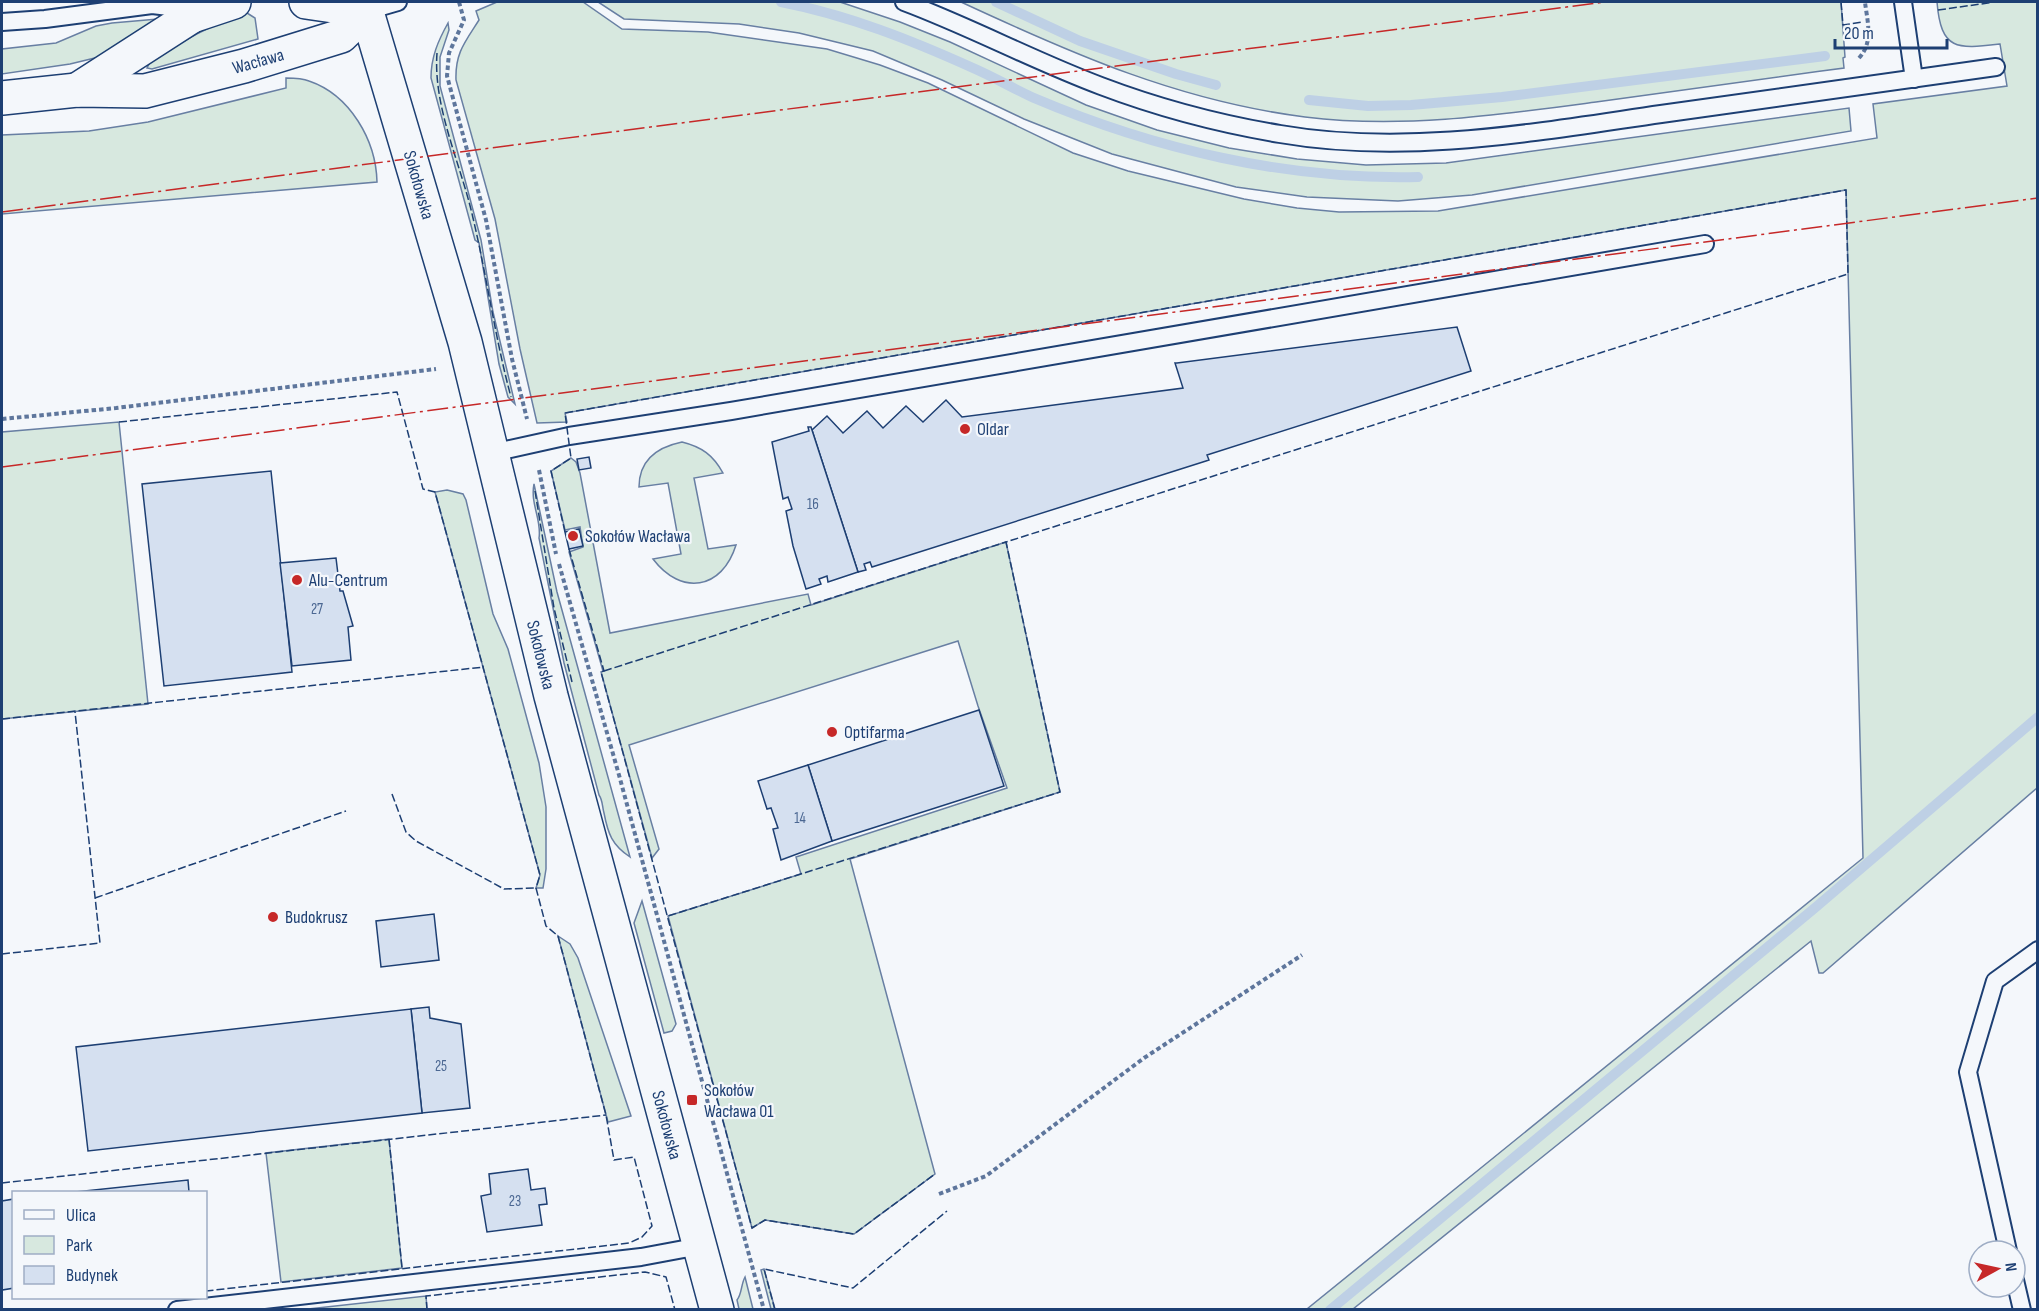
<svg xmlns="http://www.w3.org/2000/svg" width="2039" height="1311" font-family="'Sofia Sans Condensed',sans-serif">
<rect width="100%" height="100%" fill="#f4f7fb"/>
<g fill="#d7e8df" stroke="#687fa3" stroke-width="1.5">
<path d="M497,2H583L622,29L708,32L827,49L880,65L928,83L1073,153L1128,171L1244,199L1297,208L1339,212L1438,211L1877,138L1873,104L2007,86L2000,44C1957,49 1941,51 1937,2H2037V788L1823,973H1819L1811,941L1353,1309H1307L1863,858L1846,190L565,413L567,422L537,423L520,349L495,219L456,80C455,53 465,42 479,20L476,11Z"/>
<polygon points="598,2 840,2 900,22 950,42 1086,105 1157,130 1229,148 1297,159 1366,165 1446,163 1849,108 1851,131 1472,195 1398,201 1307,197 1236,187 1112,154 1024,119 942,80 873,51 799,33 739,24 624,19"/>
<path d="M961,2H1841L1845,57L1843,58L1844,68C1761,79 1678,91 1596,102C1499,115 1402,129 1305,117C1180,101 1075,55 961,2Z"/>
<path d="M247,13L255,18L258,39L152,69L147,68L150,62C181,42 211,24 247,13Z"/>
<polygon points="158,19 103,56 70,64 2,74 2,49 56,43 96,26 112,23"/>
<path d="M448,23L449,30L440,57V86L481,240L493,312L515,404L508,397L499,364L479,243L475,240L431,78C431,57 438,41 448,23Z"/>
<path d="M286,78C293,78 302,78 309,81C350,95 376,140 377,182L2,214V135L89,131L148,122L286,88Z"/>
<polygon points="119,422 148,704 2,719 2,432"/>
<path d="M682,442C702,447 713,455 723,473L694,478L708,549L736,545C722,590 681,596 653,559L681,554L668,483L639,487C639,460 658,447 682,442Z"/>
<polygon points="571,458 576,462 580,473 610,633 808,594 811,605 1006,542 1060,792 850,859 935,1174 854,1234 765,1220 752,1228 668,916 801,874 796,857 1007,788 978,706 958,641 629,745 659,849 652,858 601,672 603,671 569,552 583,547 580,527 565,530 551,471"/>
<path d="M534,484L557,592L630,857C612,845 608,834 604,813C602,806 603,801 599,795L564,663L539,538C542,520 530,504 534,484Z"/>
<polygon points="447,490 463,494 466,500 493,614 508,649 539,763 546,807 546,869 543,888 536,888 540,875 435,492"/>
<polygon points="642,901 676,1024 672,1031 664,1033 634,923"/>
<polygon points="558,936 570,944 578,958 631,1116 608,1122"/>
<polygon points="389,1139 402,1268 281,1282 266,1153"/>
<polygon points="764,1269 775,1309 771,1309 761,1270"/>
<path d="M745,1277L753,1309H739L737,1300C742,1294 741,1284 745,1277Z"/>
<polygon points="426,1296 427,1309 308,1309"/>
</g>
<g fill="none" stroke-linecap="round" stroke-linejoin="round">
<g stroke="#bed0e5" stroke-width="10">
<path d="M781,2C848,15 911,40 973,68C994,77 1014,89 1034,98C1154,149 1286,180 1418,177"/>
<polyline points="996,2 1080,41 1176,74 1216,85"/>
<polyline points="1309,100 1368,106 1411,105 1502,97 1825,56"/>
<polyline points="1330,1310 1816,907 2038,717"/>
</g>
</g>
<g fill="#d5e0f0" stroke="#1d3f73" stroke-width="1.5">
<polygon points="1457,327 1471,371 1207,455 1209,460 1206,461 872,567 870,562 864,564 866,570 858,572 812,430 827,416 843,433 867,411 883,428 906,406 923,422 946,400 962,417 1183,388 1175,363 1177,363"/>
<polygon points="808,427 811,427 858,572 828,582 827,576 819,579 821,584 806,589 793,546 786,511 792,509 788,497 783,499 772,442 809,431"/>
<polygon points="589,457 591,468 579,470 577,459"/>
<polygon points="271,471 292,672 164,686 142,484"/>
<polygon points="579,529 583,546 569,549 565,532"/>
<polygon points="336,558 340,591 343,591 353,626 348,627 351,660 292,666 280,563"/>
<polygon points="979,710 1004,786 832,841 808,765"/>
<polygon points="808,765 832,841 781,860 773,829 778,828 771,808 767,809 758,781"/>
<polygon points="434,914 439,960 381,967 376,921"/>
<polygon points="429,1007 430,1018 461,1024 470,1108 422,1113 411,1009"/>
<polygon points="411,1009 422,1113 88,1151 76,1047"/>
<polygon points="528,1169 531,1190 545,1188 547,1204 539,1205 542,1225 487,1232 481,1196 491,1194 489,1174"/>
<polygon points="188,1180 189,1192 75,1192"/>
<polygon points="14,1199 14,1288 2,1290 2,1201"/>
</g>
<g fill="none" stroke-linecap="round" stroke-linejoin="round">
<g stroke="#1d3f73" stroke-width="20">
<g id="service">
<path d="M904,2C971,27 1034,61 1101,86C1159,108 1220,124 1280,134C1407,156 1536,132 1661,114C1773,98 1885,83 1996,67"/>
<polyline points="1903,2 1914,79"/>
<polyline points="367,11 398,2"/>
<polyline points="2,22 45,19 152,5 178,8 192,16"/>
<polyline points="492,453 569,436 731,411 1705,244"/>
<polyline points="2008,1251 1968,1072 1995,981 2038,950"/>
<polyline points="2015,1280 2022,1310"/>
<polyline points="177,1310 641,1257 700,1246"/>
</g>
</g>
<g stroke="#1d3f73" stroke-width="36">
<g id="minor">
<polyline points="306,2 367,11"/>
<polyline points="192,16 234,2"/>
<polyline points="77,90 192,16 204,2"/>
<polyline points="2,98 77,90 145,91 244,66 341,36 367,11"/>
</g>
</g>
<g stroke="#1d3f73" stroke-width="36">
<polyline id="tertiary" points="364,2 465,342 551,696 717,1310"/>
</g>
<g stroke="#5e769c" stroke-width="4" stroke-dasharray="4.5 3" stroke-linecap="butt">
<polyline points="459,2 464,20 449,53 447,76 486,220 512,359 527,419"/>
<path d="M1859,58C1874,42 1867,20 1865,2"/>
<polyline points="2,419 116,408 436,369"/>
<polyline points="539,470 556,554"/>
<polyline points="559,564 619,775 764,1310"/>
<polyline points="939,1194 986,1176 1144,1058 1302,955"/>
</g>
<use href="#service" stroke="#f4f7fb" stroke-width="16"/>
<use href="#minor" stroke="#f4f7fb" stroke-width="33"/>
<use href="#tertiary" stroke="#f4f7fb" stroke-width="33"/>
<g stroke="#1d3f73" stroke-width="1.5" stroke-dasharray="8 3" stroke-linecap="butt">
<polyline points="1841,2 1843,25 1862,22"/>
<polyline points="1938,10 1995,2"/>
<path d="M437,53C433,108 461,164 473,218C487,277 495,338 511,397"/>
<polyline points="119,422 397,392 423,489 435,492 540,875 536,888 546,926 558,936 606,1115 614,1160 634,1157 652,1226 642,1237 629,1243 206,1291"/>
<polyline points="535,491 554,608 572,682"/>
<polyline points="565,532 551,471 571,458 565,413 1846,190 1848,274 1006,542 1060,792 668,916"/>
<polyline points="569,549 604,671 601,672 752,1228 765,1220 854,1234 935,1174"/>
<polyline points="604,671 1006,542"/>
<polyline points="2,719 484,667"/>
<polyline points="392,794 406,832 416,841 504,889 536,888"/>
<polyline points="95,898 346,811"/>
<polyline points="2,954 100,943 75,712"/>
<polyline points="389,1139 402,1268"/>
<polyline points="2,1183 606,1115"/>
<polyline points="427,1310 426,1296 645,1272 666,1277 675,1310"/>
<polyline points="775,1310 764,1269 853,1288 947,1211"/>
</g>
<g stroke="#c62828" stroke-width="1.5" stroke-dasharray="21 4.5 3 4.5" stroke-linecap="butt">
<polyline points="2,212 1605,2"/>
<polyline points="2,467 2038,198"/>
</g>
</g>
<g fill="#c62828" stroke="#f4f7fb" stroke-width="2">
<circle cx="965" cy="429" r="6"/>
<circle cx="573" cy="536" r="6"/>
<circle cx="297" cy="580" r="6"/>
<circle cx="832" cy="732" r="6"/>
<circle cx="273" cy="917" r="6"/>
<rect x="686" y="1094" width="12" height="12" rx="3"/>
</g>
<g text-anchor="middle" stroke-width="4.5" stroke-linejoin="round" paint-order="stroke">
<g font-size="15" fill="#4b6792">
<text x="813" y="509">16</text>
<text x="317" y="614">27</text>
<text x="800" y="823">14</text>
<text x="441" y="1071">25</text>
<text x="515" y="1206">23</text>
</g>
<g font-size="18" fill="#1d3f73" stroke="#f4f7fb">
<text transform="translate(258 61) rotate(-16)" y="6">Wacława</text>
<text transform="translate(419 185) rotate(74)" y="6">Sokołowska</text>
<text transform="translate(541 655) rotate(76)" y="6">Sokołowska</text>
<text transform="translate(667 1125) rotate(75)" y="6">Sokołowska</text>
</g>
<g font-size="18" fill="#1d3f73" stroke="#f4f7fb" text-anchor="start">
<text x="977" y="435">Oldar</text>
<text x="585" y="542">Sokołów Wacława</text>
<text x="309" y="586">Alu-Centrum</text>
<text x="844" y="738">Optifarma</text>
<text x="285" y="923">Budokrusz</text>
<text x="704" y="1096">Sokołów<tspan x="704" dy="21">Wacława 01</tspan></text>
</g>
</g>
<rect width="2039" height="1311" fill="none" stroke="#1d3f73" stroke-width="6"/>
<rect x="12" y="1191" width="195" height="108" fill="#f4f7fb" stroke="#9eadc5" stroke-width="1.5"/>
<rect x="24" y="1210" width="30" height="9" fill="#f4f7fb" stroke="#9eadc5" stroke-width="1.5"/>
<text x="66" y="1221" font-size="18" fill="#1d3f73">Ulica</text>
<rect x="24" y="1236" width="30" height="18" fill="#d7e8df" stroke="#9eadc5" stroke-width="1.5"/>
<text x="66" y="1251" font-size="18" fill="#1d3f73">Park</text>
<rect x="24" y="1266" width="30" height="18" fill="#d5e0f0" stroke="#9eadc5" stroke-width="1.5"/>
<text x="66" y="1281" font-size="18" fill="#1d3f73">Budynek</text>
<g transform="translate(1997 1269) rotate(82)"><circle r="28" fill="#f4f7fb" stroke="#9eadc5" stroke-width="1.5"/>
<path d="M0-4.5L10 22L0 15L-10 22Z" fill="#c62828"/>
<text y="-9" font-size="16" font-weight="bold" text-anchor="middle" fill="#1d3f73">N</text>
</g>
<path d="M1835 39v9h112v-9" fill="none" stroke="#1d3f73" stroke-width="3"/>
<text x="1844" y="39" font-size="18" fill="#1d3f73" stroke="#f4f7fb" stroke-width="4.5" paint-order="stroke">20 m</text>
</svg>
